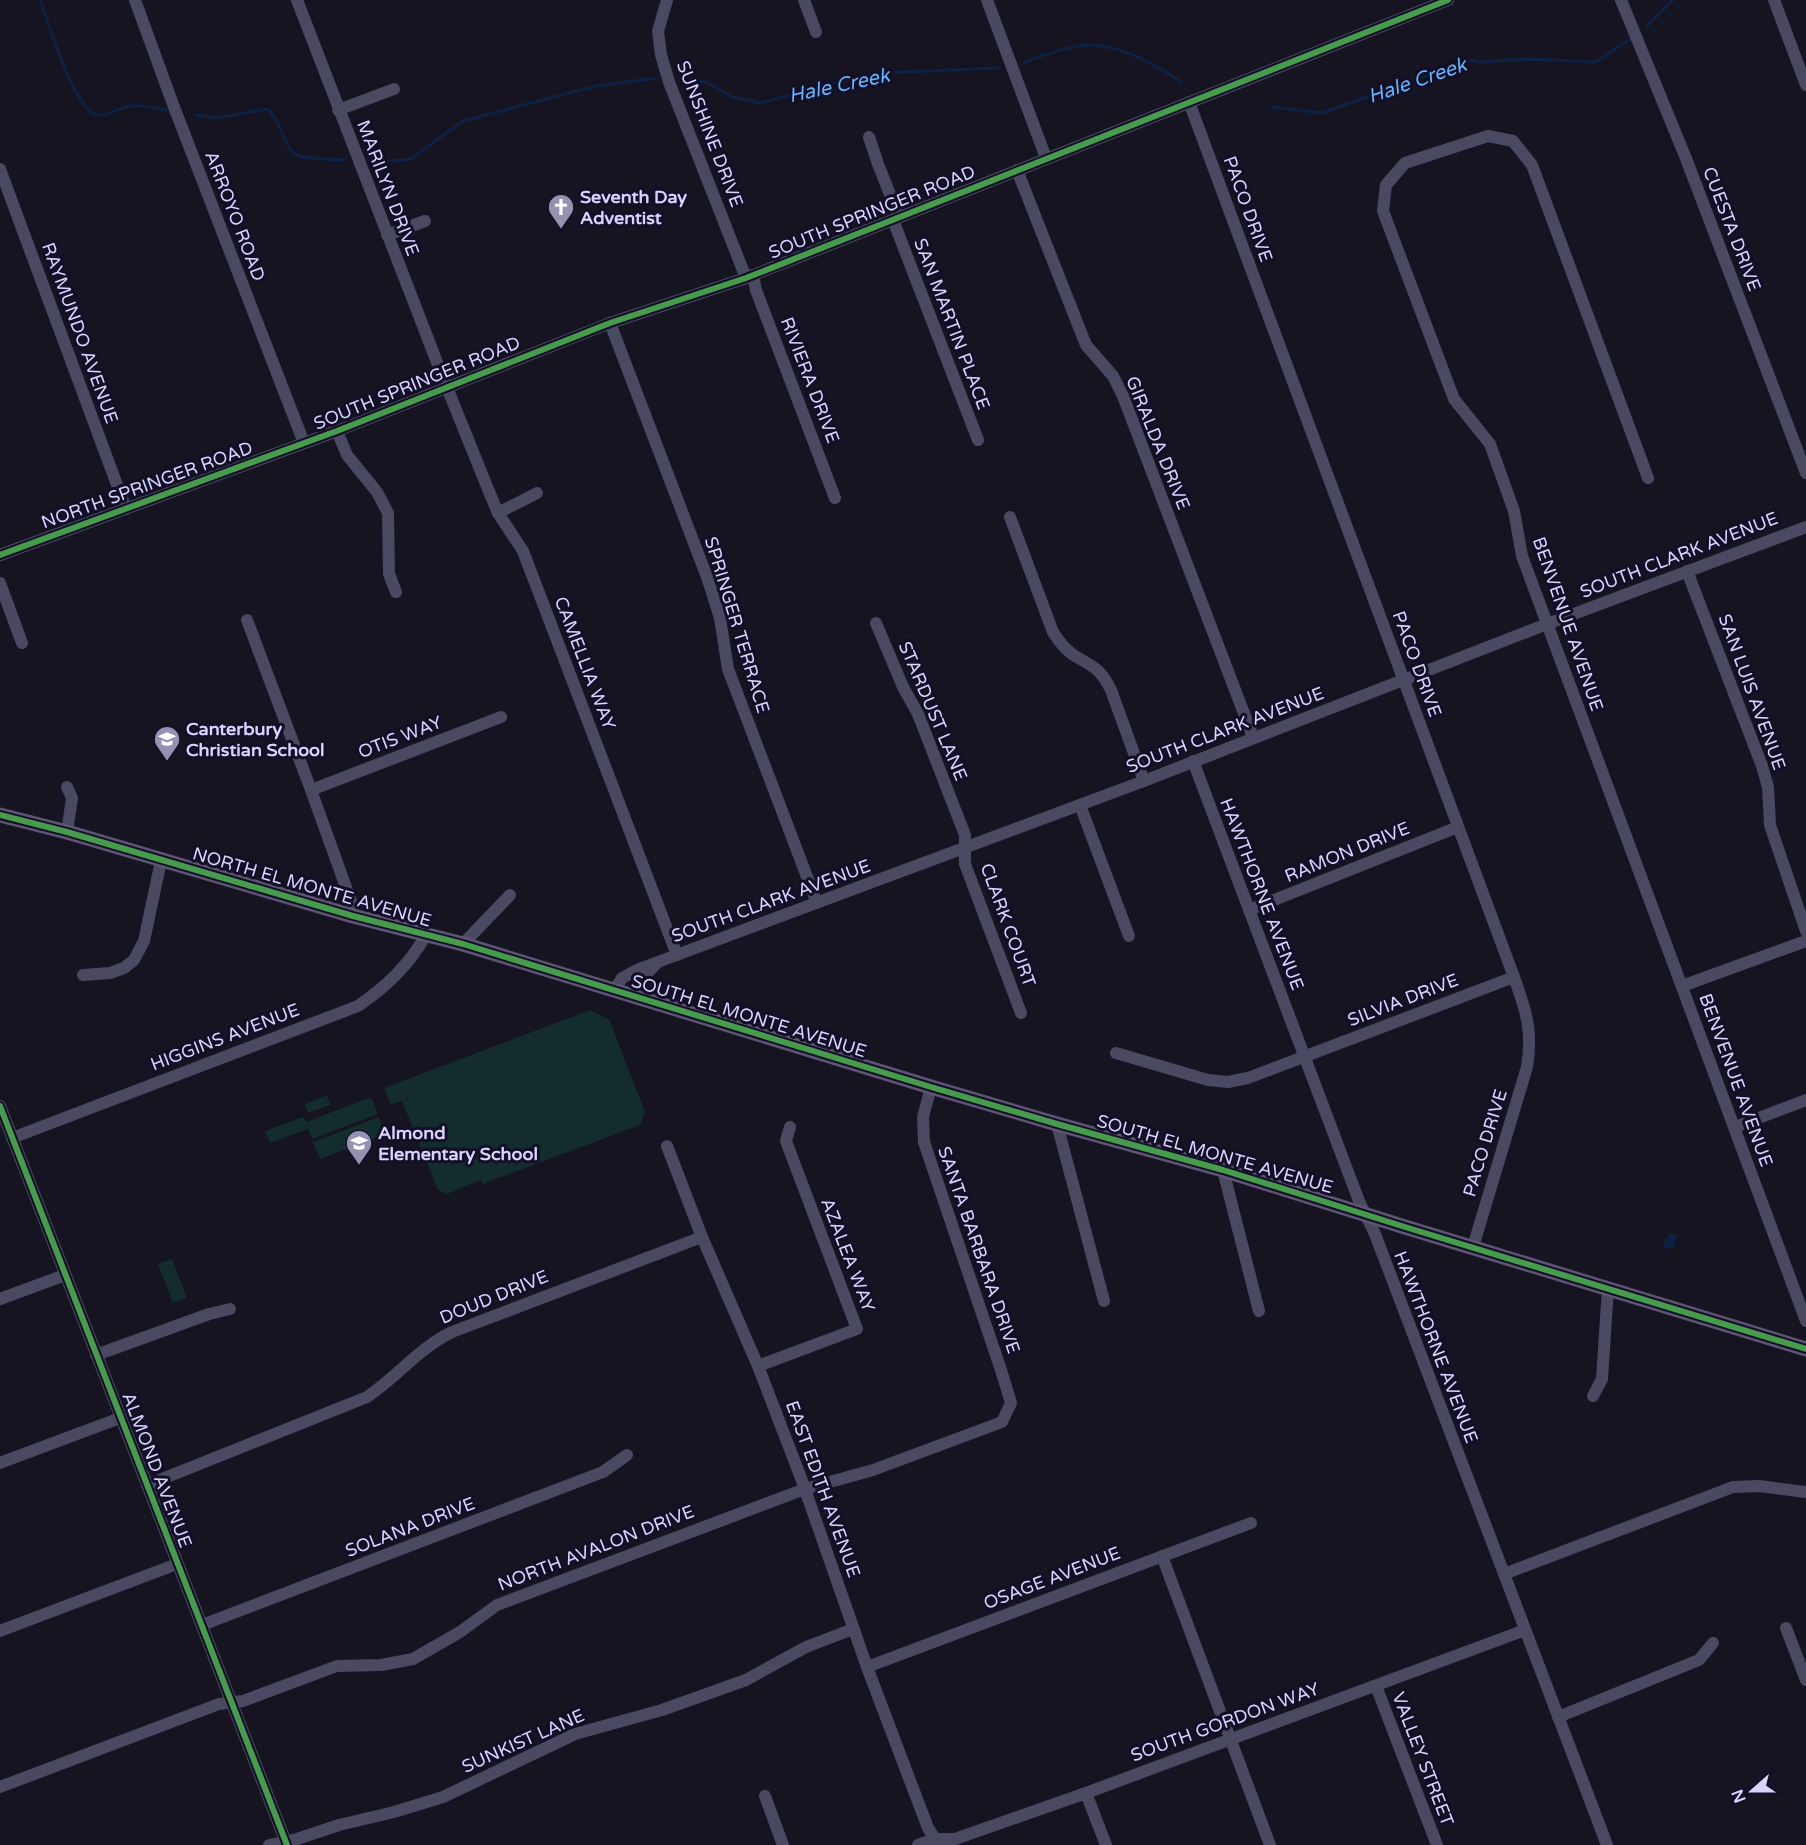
<svg xmlns="http://www.w3.org/2000/svg" width="1806" height="1845" font-family="'Varela Round',sans-serif">
<rect width="100%" height="100%" fill="#161421"/>
<g fill="#132c2d">
<polygon points="590,1010 609,1019 645,1112 640,1125 483,1184 481,1180 447,1194 438,1190 402,1101 391,1105 384,1088"/>
<polygon points="327,1095 330,1105 308,1113 305,1104"/>
<polygon points="371,1097 378,1114 312,1139 308,1129 270,1143 265,1131 303,1117 306,1122"/>
<polygon points="379,1117 386,1134 320,1159 313,1142"/>
<polygon points="172,1259 187,1298 173,1303 158,1264"/>
</g>
<polygon fill="#0d2144" points="1670,1233 1678,1236 1674,1243 1675,1247 1664,1249 1664,1243"/>
<g fill="none" stroke-linecap="round" stroke-linejoin="round">
<g stroke="#0d2144" stroke-width="3">
<path d="M40,0C48,21 75,112 97,115C109,116 118,108 129,106C140,104 155,109 166,110"/>
<polyline points="1646,27 1673,0"/>
<path d="M1025,62C1046,55 1067,46 1088,45C1121,44 1156,66 1182,82"/>
<polyline points="685,77 708,83 733,97 759,103 826,86 857,77 879,73 998,68"/>
<polyline points="1272,107 1322,113 1470,60 1480,62 1527,59 1596,62 1630,39"/>
<path d="M195,115L216,118L268,109C277,119 280,129 286,141C288,145 290,151 294,153C303,160 333,159 345,160"/>
<polyline points="371,161 405,160 412,158 463,121 596,86 656,78"/>
</g>
<g stroke="#4a4962" stroke-width="12">
<polyline points="135,0 174,107 304,443"/>
<polyline points="297,0 440,370 488,489 498,513 523,551 677,955"/>
<polyline points="667,0 658,31 661,55 669,82 746,278"/>
<polyline points="804,0 816,32"/>
<polyline points="987,0 1046,158"/>
<polyline points="1621,0 1685,156 1806,473"/>
<polyline points="1774,0 1806,85"/>
<path d="M1189,102L1514,977C1526,1011 1533,1030 1527,1067L1473,1247"/>
<polyline points="338,110 394,89"/>
<polyline points="869,137 878,164 899,217"/>
<polyline points="0,169 126,509"/>
<polyline points="1017,170 1086,345 1113,376 1123,396 1253,737"/>
<polyline points="893,220 978,440"/>
<polyline points="387,235 425,221"/>
<polyline points="753,275 756,290 835,498"/>
<polyline points="610,323 707,577 720,618 728,669 817,903"/>
<polyline points="337,431 347,455 377,492 388,513 389,574 396,592"/>
<polyline points="1648,478 1532,165 1513,141 1488,136 1405,163 1386,185 1383,211 1454,399 1490,444 1514,511 1522,556 1806,1321"/>
<polyline points="498,513 537,493"/>
<path d="M1010,517L1053,632C1058,640 1064,648 1072,654C1092,667 1099,666 1111,690L1144,781"/>
<polyline points="0,555 337,431 610,323 746,278 1448,0"/>
<polyline points="1687,571 1762,766 1768,787 1770,825 1806,931"/>
<polyline points="0,583 22,643"/>
<polyline points="247,620 311,790 352,904 353,916"/>
<polyline points="876,623 903,687 918,714 965,835 965,864 1021,1013"/>
<polyline points="1193,761 1359,1201 1375,1234 1607,1845"/>
<polyline points="311,790 501,717"/>
<polyline points="1080,805 1129,936"/>
<polyline points="67,832 72,798 67,787"/>
<polyline points="1249,910 1458,827"/>
<polyline points="463,944 510,895"/>
<polyline points="83,975 110,973 124,968 134,960 144,941 161,861"/>
<polyline points="1682,986 1806,941"/>
<polyline points="614,991 622,978 639,969 1144,781 1547,624 1806,527"/>
<path d="M631,996C636,982 646,975 656,964"/>
<polyline points="1116,1053 1208,1080 1228,1082 1248,1078 1514,977"/>
<polyline points="0,1106 287,1845"/>
<polyline points="1057,1124 1104,1301"/>
<polyline points="1735,1127 1806,1100"/>
<path d="M12,1138L358,1006C387,986 409,965 426,935"/>
<polyline points="667,1146 702,1237 758,1366 801,1478 867,1667 928,1828 935,1839 942,1845"/>
<polyline points="1223,1170 1259,1311"/>
<polyline points="0,1299 65,1275"/>
<polyline points="96,1355 209,1314 230,1309"/>
<polyline points="758,1366 857,1329 786,1141 790,1127"/>
<polyline points="1593,1396 1602,1379 1608,1288"/>
<polyline points="0,1463 120,1418"/>
<path d="M147,1485L367,1397C397,1377 419,1348 452,1332L702,1237"/>
<polyline points="1162,1556 1270,1845"/>
<polyline points="1504,1574 1733,1487 1759,1486 1806,1492"/>
<polyline points="202,1625 603,1472 627,1455"/>
<polyline points="1786,1628 1806,1680"/>
<polyline points="0,1631 177,1564"/>
<polyline points="867,1667 1251,1523"/>
<polyline points="1376,1686 1437,1845"/>
<polyline points="1558,1717 1699,1660 1713,1643"/>
<polyline points="0,1787 219,1704 243,1701 337,1666 381,1665 413,1659 460,1632 497,1605 805,1489 873,1470 1002,1422 1011,1403 1001,1370 924,1142 923,1117 931,1087"/>
<polyline points="1086,1793 1106,1845"/>
<polyline points="765,1796 783,1845"/>
<polyline points="269,1845 297,1839 339,1825 394,1812 443,1797 575,1734 662,1710 746,1680 806,1647 853,1629"/>
<polyline points="918,1845 935,1839 955,1839 1086,1793 1525,1630"/>
</g>
<polyline stroke="#5e5373" stroke-width="15" points="0,815 67,832 353,916 463,944 931,1087 1057,1124 1223,1170 1405,1227 1806,1349"/>
<g stroke="#130f26" stroke-width="10">
<g id="cycleway">
<polyline points="0,555 337,431 610,323 746,278 1448,0"/>
<polyline points="0,815 67,832 353,916 463,944 931,1087 1057,1124 1223,1170 1405,1227 1806,1349"/>
<polyline points="0,1106 287,1845"/>
</g>
</g>
<use href="#cycleway" stroke="#469c4c" stroke-width="6"/>
</g>
<defs>
<g id="church-pin" transform="scale(1.35)"><path d="M0 17L-7.5 6A9.5 9.5 0 1 1 7.5 6Z" fill="#9591b1" stroke="#130f26"/><path d="M-1.2-6h2.4v3.5h3.3v2.4h-3.3V6h-2.4V-.1h-3.3v-2.4h3.3Z" fill="#fff"/></g>
<g id="school-pin" transform="scale(1.35)"><path d="M0 17L-7.5 6A9.5 9.5 0 1 1 7.5 6Z" fill="#9591b1" stroke="#130f26"/><path d="M0-5L7-2L0 1L-7-2ZM-4 1L0 2.5L4 1V4Q0 6-4 4Z" fill="#fff"/></g>
</defs>
<g fill-rule="evenodd">
<use href="#church-pin" x="561" y="207"/>
<use href="#school-pin" x="167" y="739"/>
<use href="#school-pin" x="359" y="1143"/>
</g>
<g text-anchor="middle" stroke-width="6" stroke-linejoin="round" paint-order="stroke">
<g font-size="18" fill="#d9d4ff" stroke="#130f26">
<text transform="translate(710 134) rotate(69)" y="6">SUNSHINE DRIVE</text>
<text transform="translate(388 188) rotate(69)" y="6">MARILYN DRIVE</text>
<text transform="translate(1248 209) rotate(70)" y="6">PACO DRIVE</text>
<text transform="translate(872 212) rotate(-22)" y="6">SOUTH SPRINGER ROAD</text>
<text transform="translate(235 216) rotate(69)" y="6">ARROYO ROAD</text>
<text transform="translate(1732 229) rotate(69)" y="6">CUESTA DRIVE</text>
<text transform="translate(952 324) rotate(69)" y="6">SAN MARTIN PLACE</text>
<text transform="translate(80 333) rotate(70)" y="6">RAYMUNDO AVENUE</text>
<text transform="translate(810 380) rotate(69)" y="6">RIVIERA DRIVE</text>
<text transform="translate(417 383) rotate(-22)" y="6">SOUTH SPRINGER ROAD</text>
<text transform="translate(1158 443) rotate(68)" y="6">GIRALDA DRIVE</text>
<text transform="translate(147 485) rotate(-20)" y="6">NORTH SPRINGER ROAD</text>
<text transform="translate(1679 555) rotate(-21)" y="6">SOUTH CLARK AVENUE</text>
<text transform="translate(1568 624) rotate(71)" y="6">BENVENUE AVENUE</text>
<text transform="translate(737 625) rotate(73)" y="6">SPRINGER TERRACE</text>
<text transform="translate(585 663) rotate(69)" y="6">CAMELLIA WAY</text>
<text transform="translate(1417 664) rotate(70)" y="6">PACO DRIVE</text>
<text transform="translate(1752 692) rotate(70)" y="6">SAN LUIS AVENUE</text>
<text transform="translate(933 711) rotate(67)" y="6">STARDUST LANE</text>
<text transform="translate(1225 730) rotate(-21)" y="6">SOUTH CLARK AVENUE</text>
<text transform="translate(400 737) rotate(-21)" y="6">OTIS WAY</text>
<text transform="translate(1347 852) rotate(-22)" y="6">RAMON DRIVE</text>
<text transform="translate(312 887) rotate(16)" y="6">NORTH EL MONTE AVENUE</text>
<text transform="translate(1262 894) rotate(69)" y="6">HAWTHORNE AVENUE</text>
<text transform="translate(771 901) rotate(-20)" y="6">SOUTH CLARK AVENUE</text>
<text transform="translate(1008 925) rotate(70)" y="6">CLARK COURT</text>
<text transform="translate(1403 1000) rotate(-21)" y="6">SILVIA DRIVE</text>
<text transform="translate(749 1016) rotate(17)" y="6">SOUTH EL MONTE AVENUE</text>
<text transform="translate(225 1037) rotate(-21)" y="6">HIGGINS AVENUE</text>
<text transform="translate(1736 1080) rotate(70)" y="6">BENVENUE AVENUE</text>
<text transform="translate(1485 1143) rotate(-73)" y="6">PACO DRIVE</text>
<text transform="translate(1215 1154) rotate(16)" y="6">SOUTH EL MONTE AVENUE</text>
<text transform="translate(979 1250) rotate(71)" y="6">SANTA BARBARA DRIVE</text>
<text transform="translate(848 1255) rotate(69)" y="6">AZALEA WAY</text>
<text transform="translate(494 1297) rotate(-22)" y="6">DOUD DRIVE</text>
<text transform="translate(1436 1347) rotate(69)" y="6">HAWTHORNE AVENUE</text>
<text transform="translate(157 1470) rotate(69)" y="6">ALMOND AVENUE</text>
<text transform="translate(823 1489) rotate(70)" y="6">EAST EDITH AVENUE</text>
<text transform="translate(410 1527) rotate(-21)" y="6">SOLANA DRIVE</text>
<text transform="translate(596 1548) rotate(-21)" y="6">NORTH AVALON DRIVE</text>
<text transform="translate(1052 1578) rotate(-21)" y="6">OSAGE AVENUE</text>
<text transform="translate(1225 1722) rotate(-20)" y="6">SOUTH GORDON WAY</text>
<text transform="translate(523 1741) rotate(-24)" y="6">SUNKIST LANE</text>
<text transform="translate(1423 1759) rotate(69)" y="6">VALLEY STREET</text>
</g>
<g font-size="18" font-weight="bold" fill="#d9d4ff" stroke="#130f26" text-anchor="start">
<text x="580" y="203">Seventh Day<tspan x="580" dy="21">Adventist</tspan></text>
<text x="186" y="735">Canterbury<tspan x="186" dy="21">Christian School</tspan></text>
<text x="378" y="1139">Almond<tspan x="378" dy="21">Elementary School</tspan></text>
</g>
<g font-size="20" font-style="italic" fill="#62b6ff" stroke="#130f26">
<text transform="translate(1417 80) rotate(-19)" y="7">Hale Creek</text>
<text transform="translate(839 85) rotate(-12)" y="7">Hale Creek</text>
</g>
</g>
<g transform="translate(1752 1791) rotate(249)" stroke="#130f26" stroke-width="4.5" paint-order="stroke">
<path d="M0-4.5L10 22L0 15L-10 22Z" fill="#d9d4ff"/>
<text y="-9" font-size="16" font-weight="bold" text-anchor="middle" fill="#d9d4ff">N</text>
</g>
</svg>
